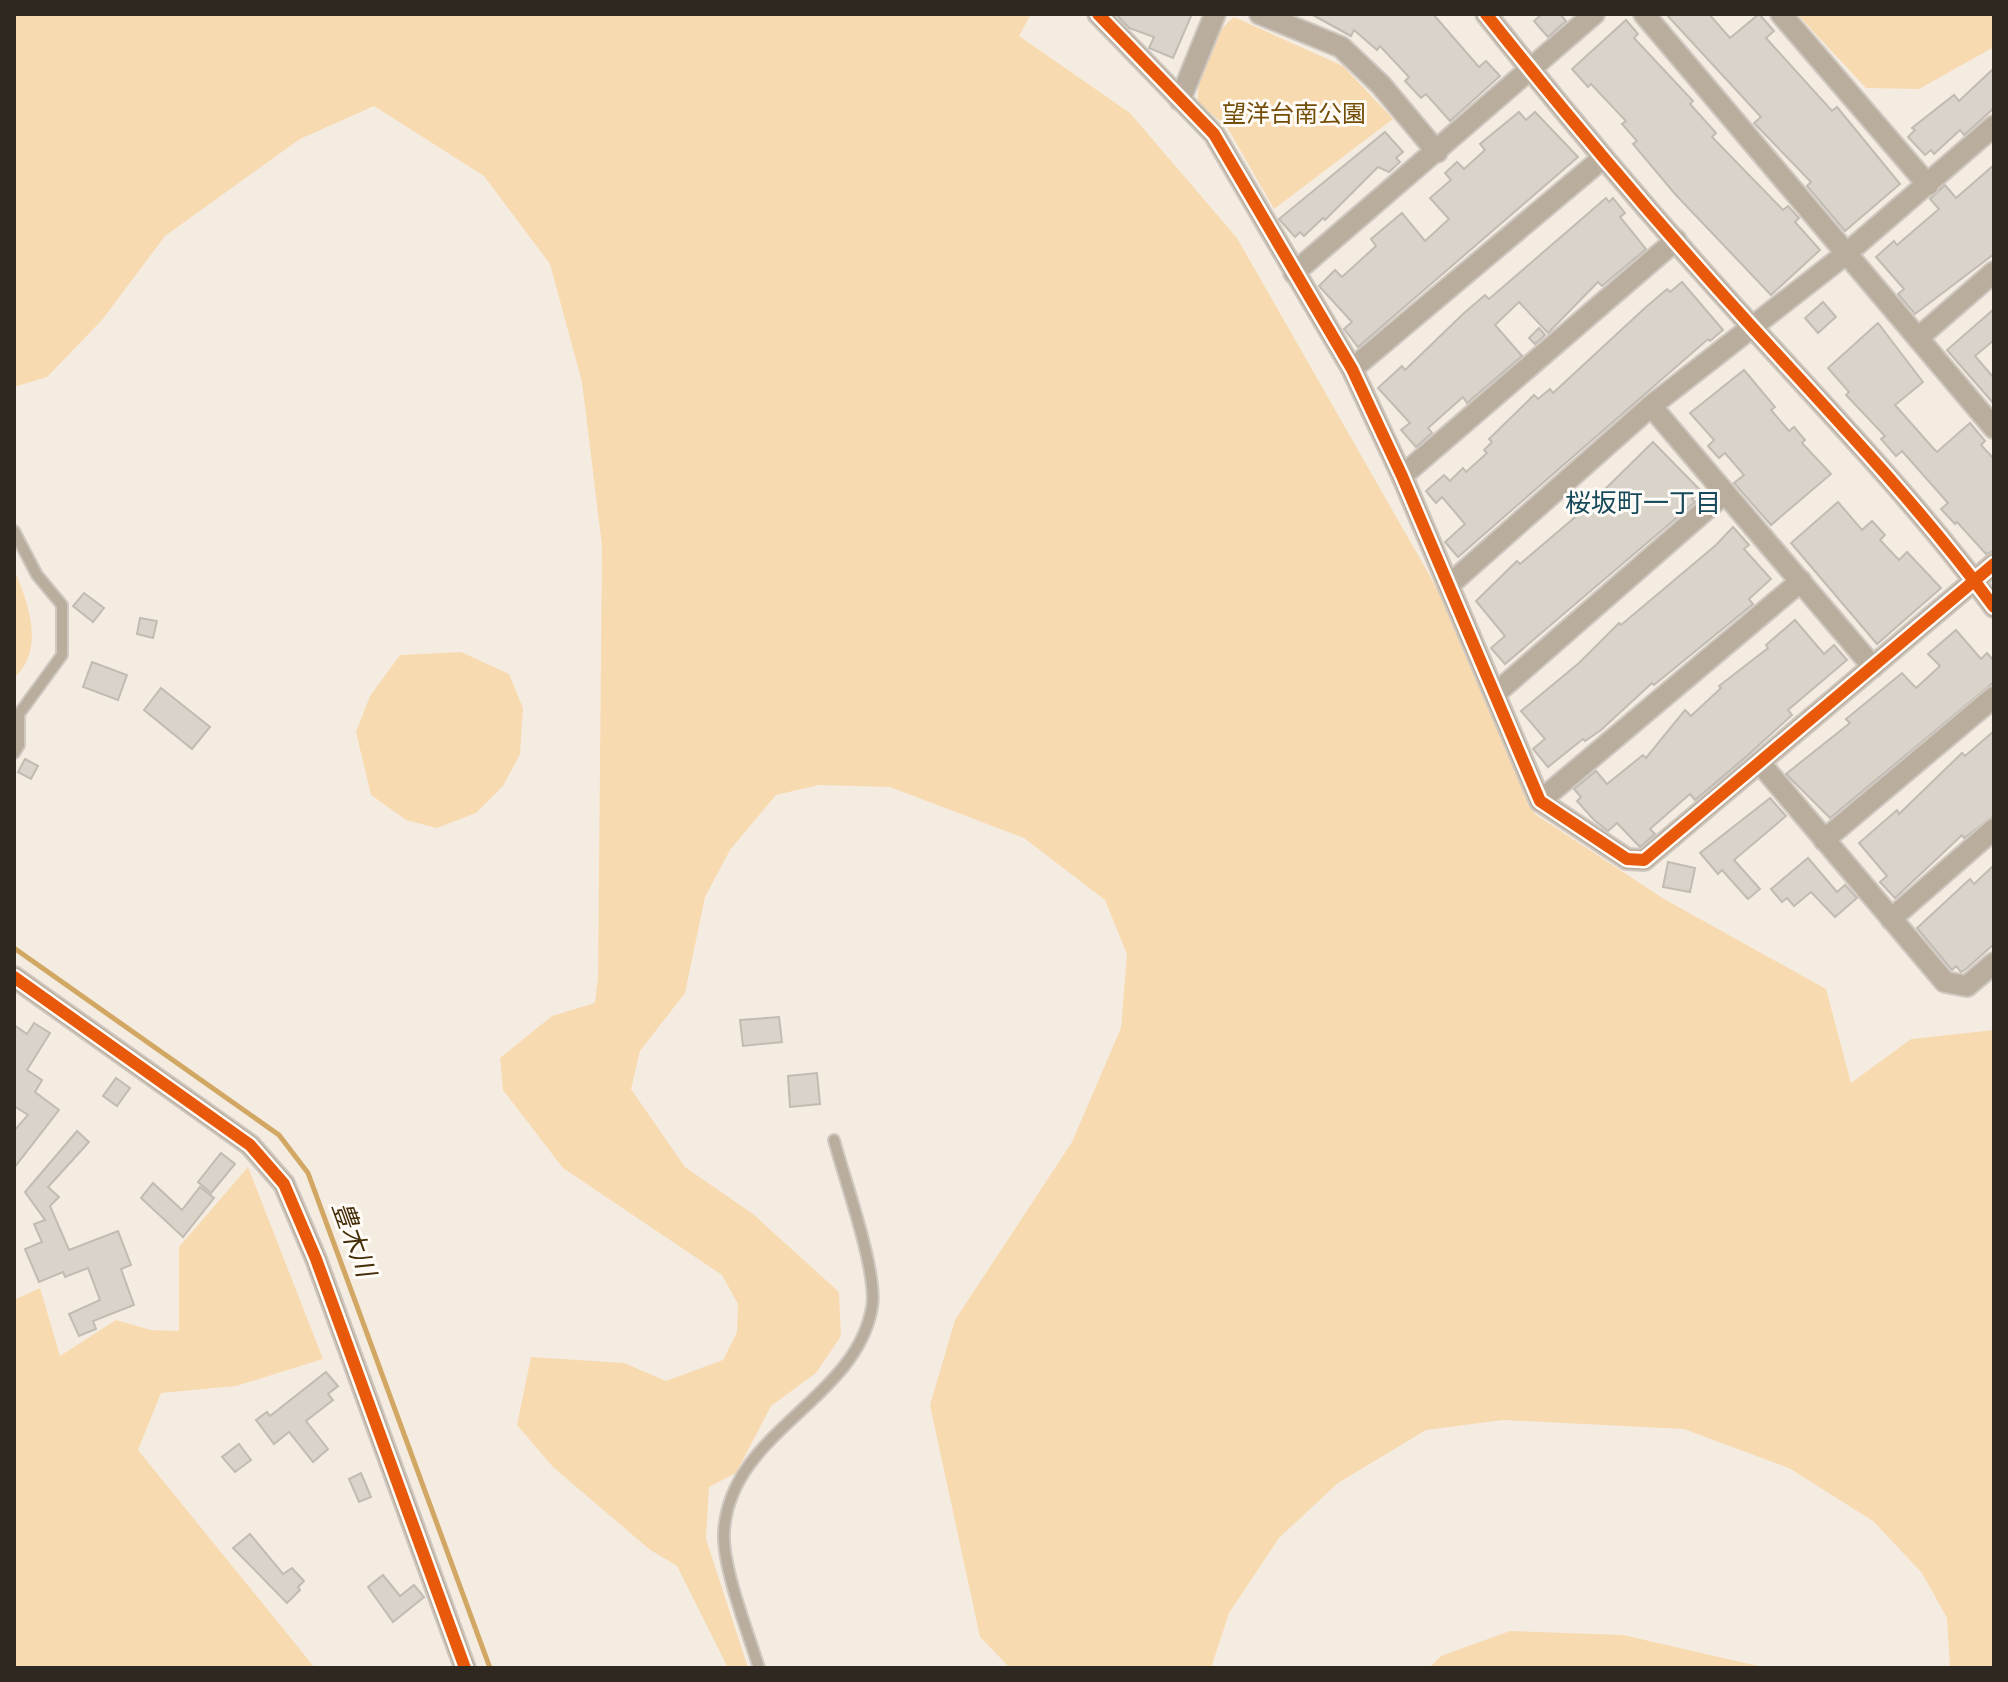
<svg xmlns="http://www.w3.org/2000/svg" width="2008" height="1682" font-family="'PT Sans','Noto Sans JP',sans-serif">
<rect width="100%" height="100%" fill="#f4ece1"/>
<g fill="#f8dab1">
<polygon points="14,14 1031,14 1019,36 1130,113 1237,238 1455,620 1535,814 1664,899 1826,989 1851,1083 1911,1039 1994,1030 1994,1668 1950,1668 1947,1618 1922,1573 1873,1521 1789,1468 1684,1429 1503,1420 1426,1430 1338,1483 1279,1538 1229,1613 1211,1668 1010,1668 980,1637 930,1405 955,1320 1072,1142 1121,1028 1127,954 1105,900 1024,838 890,787 819,785 776,795 730,850 705,897 685,993 640,1051 631,1089 685,1167 753,1214 839,1292 841,1336 816,1373 771,1406 736,1473 709,1487 706,1539 748,1668 728,1668 677,1566 649,1549 553,1467 517,1425 531,1357 624,1363 666,1381 723,1360 737,1332 738,1304 722,1275 563,1168 503,1090 500,1058 552,1016 595,1003 598,977 602,546 582,382 550,264 484,176 374,106 300,139 165,236 102,320 47,377 14,387"/>
<polygon points="1797,14 1994,14 1994,47 1919,89 1866,88"/>
<path d="M1234,17L1343,66L1393,119L1274,209L1227,127L1198,102C1196,77 1214,31 1234,17Z"/>
<path d="M14,569C28,603 46,649 14,678Z"/>
<polygon points="461,652 509,674 523,708 520,754 503,786 476,813 437,828 406,820 371,795 356,732 370,696 400,655"/>
<polygon points="248,1167 323,1359 236,1386 161,1393 138,1450 315,1668 14,1668 14,1300 40,1288 60,1356 116,1320 151,1330 179,1331 179,1247"/>
<polygon points="1510,1631 1623,1635 1767,1668 1429,1668 1441,1656"/>
</g>
<g fill="none" stroke-linecap="round" stroke-linejoin="round">
<polyline stroke="#d2a764" stroke-width="5" points="14,948 279,1135 308,1173 490,1668"/>
</g>
<g fill="#d9d3ca" stroke="#c1bbb3" stroke-width="2">
<polygon points="1116,14 1192,14 1173,58 1149,48 1154,37 1129,28"/>
<polygon points="1311,14 1433,14 1479,67 1486,61 1500,76 1450,121 1426,94 1421,98 1405,81 1409,77 1380,46 1377,50 1354,30 1351,36"/>
<polygon points="1542,14 1560,14 1566,21 1548,37 1534,21"/>
<polygon points="1666,14 1709,14 1730,38 1759,14 1774,31 1766,38 1832,111 1837,107 1900,184 1845,231 1807,186 1811,182 1754,123 1761,117"/>
<polygon points="1626,20 1638,34 1634,38 1693,101 1690,104 1716,133 1712,137 1783,210 1788,206 1799,218 1795,222 1820,250 1771,295 1675,194 1633,144 1637,141 1622,124 1626,121 1591,84 1588,87 1572,69"/>
<polygon points="1994,68 1994,108 1964,135 1960,130 1934,154 1931,150 1925,155 1908,137 1915,130 1912,128 1954,95 1959,101"/>
<polygon points="1519,112 1526,120 1535,112 1578,157 1358,347 1344,329 1352,322 1319,286 1335,270 1342,277 1376,246 1371,239 1402,213 1425,241 1449,219 1430,198 1451,180 1445,173 1457,162 1464,169 1485,150 1480,144"/>
<polygon points="1385,132 1403,152 1396,158 1400,162 1389,172 1378,167 1325,220 1323,218 1304,236 1300,232 1295,237 1279,219"/>
<polygon points="1994,165 1994,254 1915,314 1898,294 1904,289 1876,257 1894,241 1897,245 1939,209 1930,199 1945,185 1956,198"/>
<polygon points="1606,198 1609,202 1613,198 1625,213 1620,217 1646,249 1602,286 1598,282 1548,333 1519,302 1495,325 1522,356 1467,403 1463,397 1428,428 1432,433 1416,447 1401,430 1410,423 1378,388 1402,366 1405,370 1463,314 1485,295 1489,299"/>
<polygon points="1682,282 1723,330 1710,341 1708,339 1458,557 1445,542 1465,524 1442,497 1436,503 1426,491 1444,475 1450,481 1463,468 1466,472 1487,453 1484,450 1492,442 1489,439 1534,395 1538,399 1550,389 1553,393 1646,307 1667,289 1670,292"/>
<polygon points="1823,302 1836,317 1818,333 1805,318"/>
<polygon points="1994,309 1994,340 1975,356 1994,378 1994,404 1947,350"/>
<polygon points="1878,323 1923,382 1895,405 1933,448 1937,452 1970,423 1985,441 1981,445 1994,459 1994,551 1986,554 1957,522 1955,524 1941,509 1948,503 1902,451 1896,456 1881,439 1885,436 1846,395 1849,392 1828,368"/>
<polygon points="1539,328 1545,335 1535,344 1529,338"/>
<polygon points="1744,370 1775,407 1771,410 1789,431 1794,427 1805,440 1802,443 1831,474 1771,525 1734,483 1744,475 1725,453 1719,458 1708,446 1714,440 1690,413"/>
<polygon points="1653,442 1701,491 1692,499 1695,502 1505,664 1491,648 1505,636 1476,601 1517,561 1520,564 1587,507"/>
<polygon points="1838,502 1862,530 1872,521 1885,535 1880,540 1899,560 1907,552 1941,588 1877,644 1791,543"/>
<polygon points="1733,527 1749,545 1744,549 1771,579 1749,599 1753,604 1654,685 1652,683 1601,730 1585,741 1583,739 1548,767 1533,749 1545,739 1521,711 1579,663 1619,623 1621,625 1716,545"/>
<polygon points="84,593 104,608 93,622 73,606"/>
<polygon points="140,618 157,621 153,638 137,634"/>
<polygon points="1795,620 1824,654 1834,645 1847,660 1788,710 1792,715 1748,755 1695,800 1690,794 1650,829 1655,834 1640,847 1617,823 1608,831 1594,820 1577,801 1581,797 1574,789 1596,771 1607,784 1643,755 1646,758 1685,710 1691,716 1721,688 1719,686 1768,648 1766,645"/>
<polygon points="1956,630 1981,659 1987,653 1994,661 1994,682 1830,818 1786,774 1850,723 1846,719 1902,673 1916,688 1940,666 1928,654"/>
<polygon points="92,662 127,675 118,700 83,687"/>
<polygon points="161,688 210,727 192,749 144,710"/>
<polygon points="1994,731 1994,816 1964,838 1962,835 1895,898 1880,882 1887,876 1859,843 1897,810 1899,814 1962,753 1965,756"/>
<polygon points="25,759 38,766 31,779 18,772"/>
<polygon points="1770,798 1786,816 1734,860 1760,889 1748,899 1722,870 1718,874 1700,853"/>
<polygon points="1808,858 1837,892 1845,885 1857,898 1835,917 1811,892 1794,906 1787,898 1782,902 1771,889"/>
<polygon points="1668,862 1695,868 1690,892 1663,887"/>
<polygon points="1994,865 1994,944 1966,969 1961,972 1956,966 1952,970 1917,928 1970,879 1974,884"/>
<polygon points="779,1017 782,1042 743,1046 740,1020"/>
<polygon points="34,1023 50,1033 27,1070 42,1080 35,1092 59,1110 14,1168 14,1131 28,1115 14,1106 14,1025 27,1034"/>
<polygon points="817,1073 820,1104 790,1107 788,1076"/>
<polygon points="116,1078 130,1088 117,1106 103,1096"/>
<polygon points="77,1131 89,1142 48,1187 59,1197 50,1206 69,1250 118,1231 131,1265 121,1269 134,1305 93,1321 96,1329 79,1336 69,1314 100,1300 88,1268 65,1277 63,1272 39,1282 25,1249 42,1242 34,1224 45,1220 25,1192"/>
<polygon points="221,1153 235,1164 211,1193 198,1182"/>
<polygon points="153,1183 182,1210 200,1187 214,1198 183,1237 141,1198"/>
<polygon points="326,1372 338,1386 328,1394 333,1400 306,1421 328,1449 313,1462 289,1432 274,1444 256,1420 267,1412 270,1416"/>
<polygon points="239,1444 251,1460 235,1472 222,1457"/>
<polygon points="361,1473 371,1497 359,1502 349,1479"/>
<polygon points="250,1534 283,1574 292,1568 304,1581 298,1587 300,1590 287,1603 233,1548"/>
<polygon points="383,1575 400,1596 414,1585 424,1597 393,1622 368,1587"/>
</g>
<g fill="none" stroke-linecap="round" stroke-linejoin="round">
<g stroke="#cfc8c0" stroke-width="14">
<g id="service">
<polyline points="14,531 37,575 62,605 62,655 19,714 19,745 14,753"/>
<path d="M759,1668C748,1632 722,1567 724,1532C730,1431 856,1401 872,1307C878,1272 844,1178 834,1140"/>
</g>
</g>
<g stroke="#cfc8c0" stroke-width="24">
<g id="minor">
<polyline points="1098,14 1214,134 1352,369 1402,476 1540,801 1627,859 1644,860 1994,564"/>
<polyline points="1260,14 1341,47 1381,85 1437,152"/>
<path d="M1486,14C1571,121 1660,226 1753,328C1835,418 1921,508 1994,607"/>
<polyline points="1644,14 1994,428"/>
<polyline points="1781,14 1928,185"/>
<polyline points="1180,100 1215,14"/>
<polyline points="1294,273 1594,14"/>
<polyline points="1918,338 1994,272"/>
<polyline points="1352,369 1603,158"/>
<polyline points="1651,406 1873,667"/>
<polyline points="1402,476 1676,240"/>
<polyline points="1449,585 1651,406 1847,253 1994,126"/>
<polyline points="1495,694 1725,493"/>
<polyline points="1760,763 1945,982 1967,986 1994,963"/>
<polyline points="1540,801 1801,581"/>
<polyline points="1824,840 1994,697"/>
<polyline points="1891,919 1994,829"/>
<polyline points="14,977 250,1145 284,1184 316,1259 465,1668"/>
</g>
</g>
<use href="#service" stroke="#b9ad9d" stroke-width="10"/>
<use href="#minor" stroke="#b9ad9d" stroke-width="20"/>
<g stroke="#fffcf8" stroke-width="17">
<g id="cycleway">
<polyline points="1098,14 1214,134 1352,369 1402,476 1540,801 1627,859 1644,860 1994,564"/>
<path d="M1486,14C1571,121 1660,226 1753,328C1835,418 1921,508 1994,607"/>
<polyline points="14,977 250,1145 284,1184 316,1259 465,1668"/>
</g>
</g>
<use href="#cycleway" stroke="#e8590c" stroke-width="12"/>
</g>
<g text-anchor="middle" stroke-width="6" stroke-linejoin="round" paint-order="stroke">
<g font-size="24" fill="#734d06" stroke="#fffcf8">
<text x="1294" y="122">望洋台南公園</text>
</g>
<g font-size="26" fill="#17495a" stroke="#fffcf8">
<text x="1643" y="512">桜坂町一丁目</text>
</g>
<g font-size="26" font-style="italic" fill="#462e08" stroke="#fffcf8">
<text transform="translate(354 1239) rotate(70)" y="9">豊木川</text>
</g>
</g>
<rect width="2008" height="1682" fill="none" stroke="#2e2821" stroke-width="32"/>
</svg>
